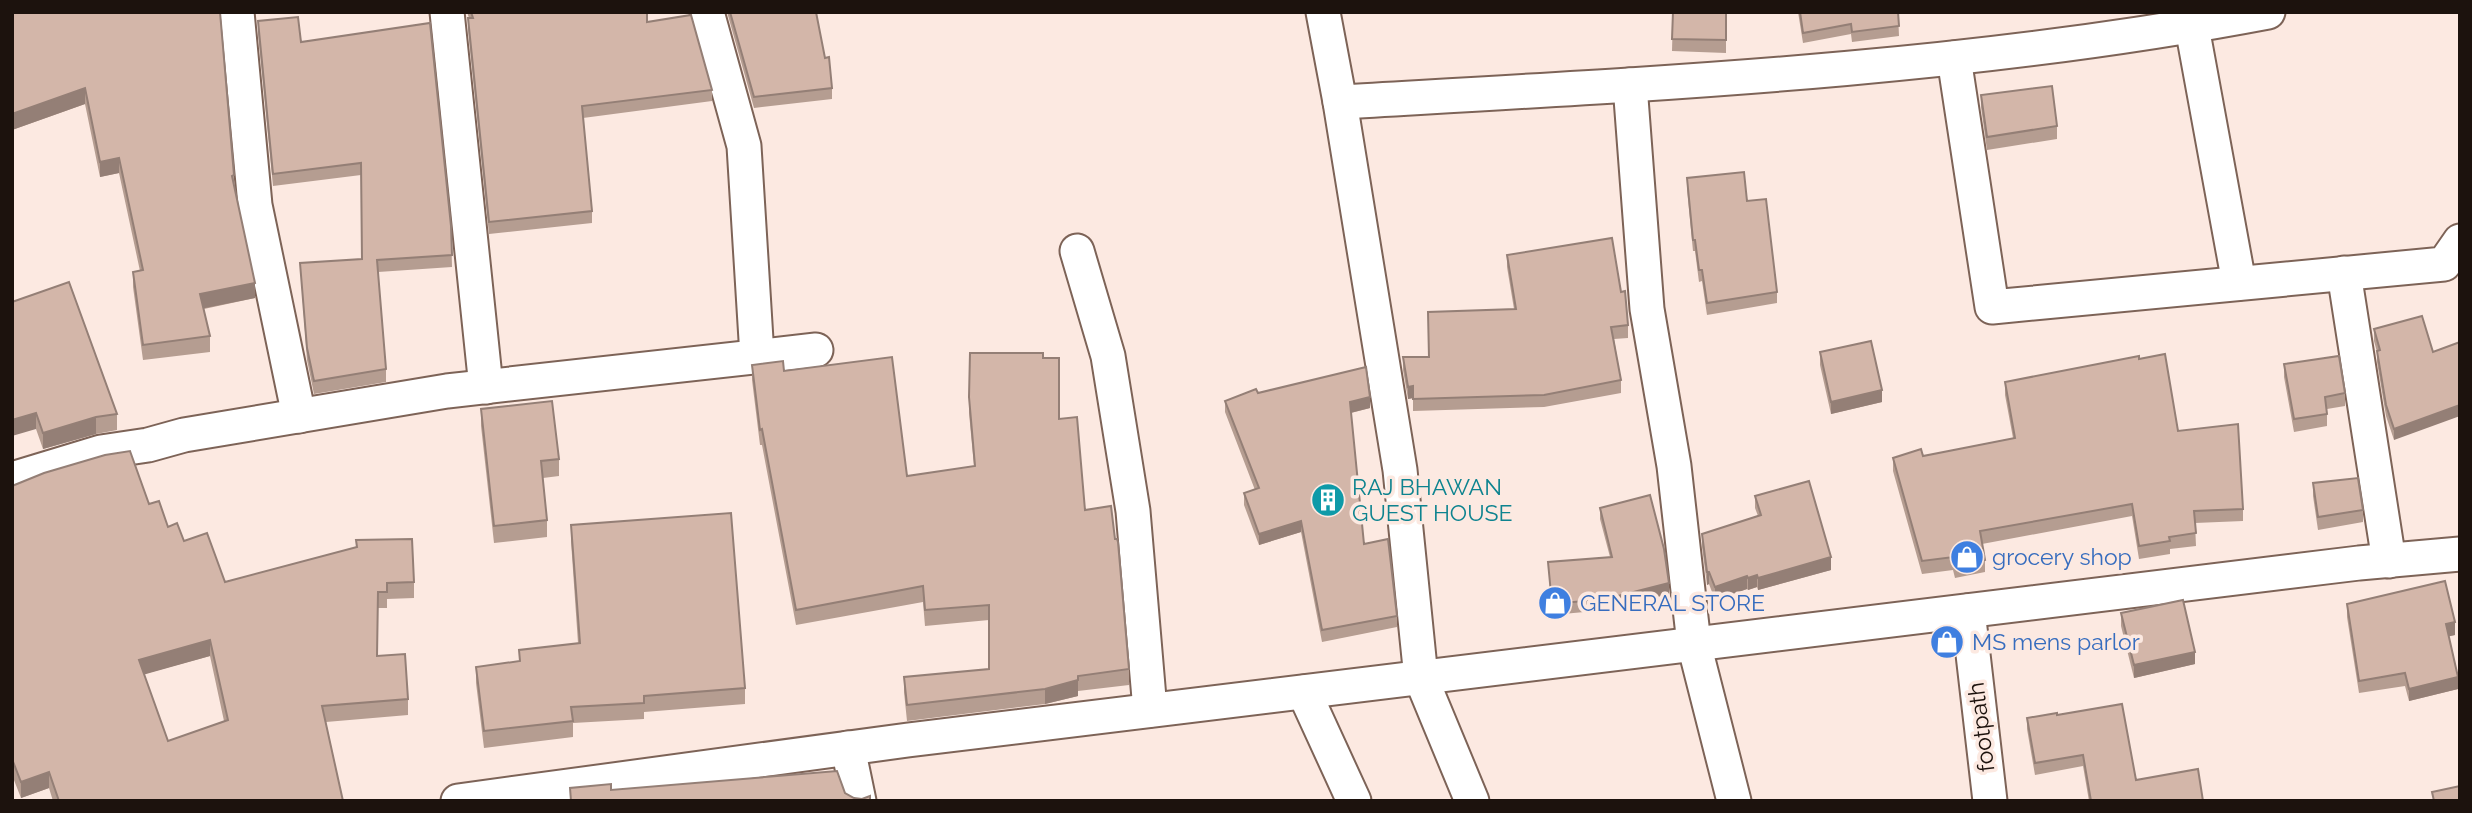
<svg xmlns="http://www.w3.org/2000/svg" width="2472" height="813" font-family="Raleway,sans-serif">
<rect width="100%" height="100%" fill="#fce9e1"/>
<g fill="none" stroke-linecap="round" stroke-linejoin="round">
<g stroke="#7d6357" stroke-width="37">
<g id="street">
<polyline points="237,12 255,205 299,416"/>
<polyline points="447,12 486,387"/>
<polyline points="707,12 744,146 757,356"/>
<polyline points="1323,12 1340,102 1400,470 1421,678 1472,801"/>
<polyline points="2192,27 2239,283"/>
<polyline points="1954,58 1992,307 2444,264 2460,241"/>
<polyline points="1630,85 1647,309 1674,466 1694,644 1734,801"/>
<path d="M1340,102C1650,84 1963,70 2268,12"/>
<polyline points="1077,251 1108,356 1133,511 1150,710"/>
<polyline points="2344,273 2389,561"/>
<polyline points="12,479 101,452 148,445 184,435 447,391 816,350"/>
<polyline points="1968,611 1990,801"/>
<polyline points="1304,692 1354,801"/>
<polyline points="848,748 859,801"/>
<polyline points="458,801 908,740 2359,563 2460,554"/>
</g>
</g>
<use href="#street" stroke="#fff" stroke-width="33"/>
</g>
<g fill="#b59d91" fill-rule="evenodd">
<polygon points="12,12 234,175 234,185 255,298 204,309 210,336 210,352 143,360 133,287 133,272 140,271 119,173 100,177 85,104 12,130"/>
<polygon points="467,12 647,12 647,22 712,90 712,101 583,118 592,211 592,223 489,234 468,30 469,18"/>
<polygon points="727,12 816,12 825,58 832,88 832,99 754,108"/>
<polygon points="1673,12 1726,12 1726,53 1672,51"/>
<polygon points="1798,12 1898,12 1899,36 1852,42 1851,34 1803,43"/>
<polygon points="258,21 301,42 451,226 452,267 378,272 386,369 386,382 314,394 307,360 300,263 362,259 361,175 273,186 258,34"/>
<polygon points="1981,95 2057,126 2057,139 1987,150 1981,107"/>
<polygon points="1687,178 1747,201 1777,292 1777,303 1707,315 1702,281 1699,282 1695,251 1693,251 1687,189"/>
<polygon points="1507,255 1621,292 1628,325 1628,338 1614,339 1621,380 1621,393 1544,407 1413,411 1413,398 1408,399 1403,370 1403,357 1429,357 1514,309 1507,267"/>
<polygon points="12,302 117,414 117,430 96,434 43,449 36,429"/>
<polygon points="2374,329 2433,352 2394,440 2386,416 2377,362 2377,352 2374,341"/>
<polygon points="1820,352 1882,402 1831,414 1820,365"/>
<polygon points="970,353 1043,358 1059,419 1129,669 1129,685 1078,691 1078,696 1045,704 907,721 904,692 904,677 989,669 989,620 925,626 923,602 796,625 762,445 760,445 752,380 752,365 784,371 907,476 974,466 969,413"/>
<polygon points="2139,359 2178,431 2243,509 2243,521 2195,523 2196,546 2170,549 2170,554 2139,559 2132,516 1982,544 1985,560 1985,572 1955,578 1953,570 1922,574 1893,471 1893,458 1923,456 2013,438 2005,395 2005,382"/>
<polygon points="2284,364 2345,393 2345,406 2327,409 2327,426 2294,432 2284,377"/>
<polygon points="1258,393 1370,408 1351,413 1364,544 1397,616 1397,627 1322,642 1301,532 1259,545 1244,505 1244,493 1255,490 1225,412 1225,401"/>
<polygon points="481,409 559,459 559,476 543,478 547,520 547,537 494,543 481,426"/>
<polygon points="2313,483 2363,510 2363,522 2318,530 2313,496"/>
<path d="M12,486L149,504L168,527L225,582H414V598L387,599V608H378V656L408,699V715L326,722L343,801H53L49,788L21,798L12,775ZM210,656L224,721L168,741L144,674Z"/>
<polygon points="1755,496 1831,570 1758,590 1757,587 1748,590 1747,589 1715,600 1709,584 1707,585 1702,547 1702,534 1758,516 1755,508"/>
<polygon points="1600,508 1669,594 1606,610 1552,615 1548,562 1610,557 1600,519"/>
<polygon points="571,525 745,688 745,704 644,712 644,719 573,723 573,737 484,748 476,683 476,667 519,662 519,650 578,643 571,541"/>
<polygon points="2347,604 2455,635 2449,636 2458,689 2409,701 2405,686 2359,693 2347,617"/>
<polygon points="2121,613 2195,664 2134,678 2121,626"/>
<polygon points="2057,715 2136,780 2203,801 2089,801 2083,766 2035,775 2027,729 2027,718"/>
</g>
<g fill="#947f76">
<polygon points="85,88 85,104 12,130 12,114"/>
<polygon points="119,158 119,173 100,177 100,162"/>
<polygon points="255,283 255,298 200,309 200,294"/>
<polygon points="1413,386 1413,398 1408,399 1408,387"/>
<polygon points="1882,390 1882,402 1831,414 1831,402"/>
<polygon points="1370,397 1370,408 1350,413 1350,402"/>
<polygon points="2460,405 2460,416 2394,440 2394,429"/>
<polygon points="36,413 36,429 12,436 12,420"/>
<polygon points="96,417 96,434 43,449 43,433"/>
<polygon points="1301,521 1301,532 1259,545 1259,534"/>
<polygon points="1831,557 1831,570 1758,590 1758,578"/>
<polygon points="1707,572 1709,572 1709,584 1707,585"/>
<polygon points="1757,575 1757,587 1748,590 1748,578"/>
<polygon points="1747,576 1747,589 1715,600 1715,587"/>
<polygon points="1669,583 1669,594 1606,610 1606,599"/>
<polygon points="2455,622 2455,635 2446,637 2446,624"/>
<polygon points="210,640 210,656 139,676 139,660"/>
<polygon points="2195,652 2195,664 2134,678 2134,665"/>
<polygon points="2458,677 2458,689 2409,701 2409,689"/>
<polygon points="1078,680 1078,696 1045,704 1045,689"/>
<polygon points="49,772 49,788 21,798 21,782"/>
</g>
<g fill="#d3b6a9" stroke="#947f76" stroke-width="2" fill-rule="evenodd">
<polygon points="12,12 220,12 234,175 232,176 255,283 200,294 210,336 143,345 133,272 143,270 119,158 100,162 85,88 12,114"/>
<polygon points="471,12 647,12 647,22 691,15 712,90 582,106 592,211 489,222 468,18 473,18"/>
<polygon points="730,12 816,12 825,58 829,57 832,88 754,97"/>
<polygon points="1673,12 1726,12 1726,40 1672,39"/>
<polygon points="1800,12 1898,12 1899,26 1852,32 1851,24 1803,33"/>
<polygon points="298,17 301,42 430,23 451,226 452,255 377,260 386,369 314,381 307,348 300,263 362,259 361,163 273,174 258,21"/>
<polygon points="2052,86 2057,126 1987,137 1981,95"/>
<polygon points="1744,172 1747,201 1766,199 1777,292 1707,303 1702,270 1699,270 1695,240 1693,240 1687,178"/>
<polygon points="1612,238 1621,292 1625,291 1628,325 1611,327 1621,380 1544,395 1413,399 1413,386 1408,387 1403,357 1429,357 1428,312 1516,309 1507,255"/>
<polygon points="69,282 117,414 96,417 43,433 36,413 12,420 12,302"/>
<polygon points="2422,316 2433,352 2460,342 2460,405 2394,429 2386,405 2377,351 2380,350 2374,329"/>
<polygon points="1871,341 1882,390 1831,402 1820,352"/>
<polygon points="970,353 1043,353 1043,358 1059,358 1059,419 1077,417 1085,510 1111,506 1115,539 1117,539 1118,542 1129,669 1078,676 1078,680 1045,689 907,705 904,677 989,669 989,605 925,610 923,586 796,610 762,429 760,430 752,365 783,361 784,371 892,357 907,476 975,466 969,397"/>
<polygon points="2165,354 2178,431 2238,424 2243,509 2194,511 2196,533 2169,537 2170,541 2139,546 2132,504 1980,531 1985,560 1955,565 1953,557 1922,561 1893,458 1921,449 1923,456 2015,438 2005,382 2139,356 2139,359"/>
<polygon points="2339,356 2345,393 2325,397 2327,414 2294,419 2284,364"/>
<polygon points="1366,367 1370,397 1350,402 1364,544 1388,539 1397,616 1322,630 1301,521 1259,534 1244,493 1259,488 1225,401 1256,389 1258,393"/>
<polygon points="552,401 559,459 541,461 547,520 494,526 481,409"/>
<path d="M130,451L149,504L159,501L168,527L177,523L184,541L207,533L225,582L357,547L356,540L412,539L414,582L387,583V592H378L377,656L405,654L408,699L322,706L343,801H59L49,772L21,782L12,759V486L44,473L105,455ZM210,640L228,720L168,741L139,660Z"/>
<polygon points="2358,478 2363,510 2318,517 2313,483"/>
<polygon points="1809,481 1831,557 1758,578 1757,575 1748,578 1747,576 1715,587 1709,572 1707,572 1702,534 1761,515 1755,496"/>
<polygon points="1650,495 1664,549 1669,583 1606,599 1552,604 1548,562 1612,557 1600,508"/>
<polygon points="731,513 745,688 644,696 644,703 571,707 573,721 484,731 476,667 520,661 519,650 580,643 571,525"/>
<polygon points="2445,581 2455,622 2446,624 2458,677 2409,689 2405,673 2359,681 2347,604"/>
<polygon points="2183,600 2195,652 2134,665 2121,613"/>
<polygon points="2122,704 2136,780 2198,769 2203,801 2091,801 2083,755 2035,763 2027,718 2057,713 2057,715"/>
<polygon points="837,771 845,793 854,798 862,799 870,796 870,801 571,801 570,788 611,784 611,790"/>
<polygon points="2460,786 2460,801 2434,801 2432,792"/>
</g>
<defs>
<g id="building-disc" transform="scale(1.75)"><circle r="9.5" fill="#0f9aa8" stroke="#fce9e1"/><path d="M-4-6H4V6H1V3H-1V6H-4ZM-2.5-4.3h1.7v1.8h-1.7ZM.8-4.3h1.7v1.8H.8ZM-2.5-1h1.7V.8h-1.7ZM.8-1h1.7V.8H.8Z" fill="#fff"/></g>
<g id="shop-disc" transform="scale(1.75)"><circle r="9.5" fill="#3f7fe0" stroke="#fce9e1"/><path d="M-5-2.5h2.3a2.7 3.5 0 0 1 5.4 0H5L5.5 6h-11ZM-1.5-2.5h3a1.5 2.3 0 0 0-3 0Z" fill="#fff"/></g>
</defs>
<g fill-rule="evenodd">
<use href="#building-disc" x="1328" y="500"/>
<use href="#shop-disc" x="1967" y="557"/>
<use href="#shop-disc" x="1555" y="603"/>
<use href="#shop-disc" x="1947" y="642"/>
</g>
<g text-anchor="middle" stroke-width="7" stroke-linejoin="round" paint-order="stroke">
<g font-size="23" fill="#0d838f" stroke="#fce9e1" text-anchor="start">
<text x="1352" y="495">RAJ BHAWAN<tspan x="1352" dy="26">GUEST HOUSE</tspan></text>
</g>
<g font-size="23" fill="#366cbe" stroke="#fce9e1" text-anchor="start">
<text x="1992" y="565">grocery shop</text>
<text x="1580" y="611">GENERAL STORE</text>
<text x="1972" y="650">MS mens parlor</text>
</g>
<g font-size="23" fill="#1c120d" stroke="#fce9e1">
<text transform="translate(1981 727) rotate(-97)" y="8">footpath</text>
</g>
</g>
<rect width="2472" height="813" fill="none" stroke="#1c120d" stroke-width="28"/>
</svg>
